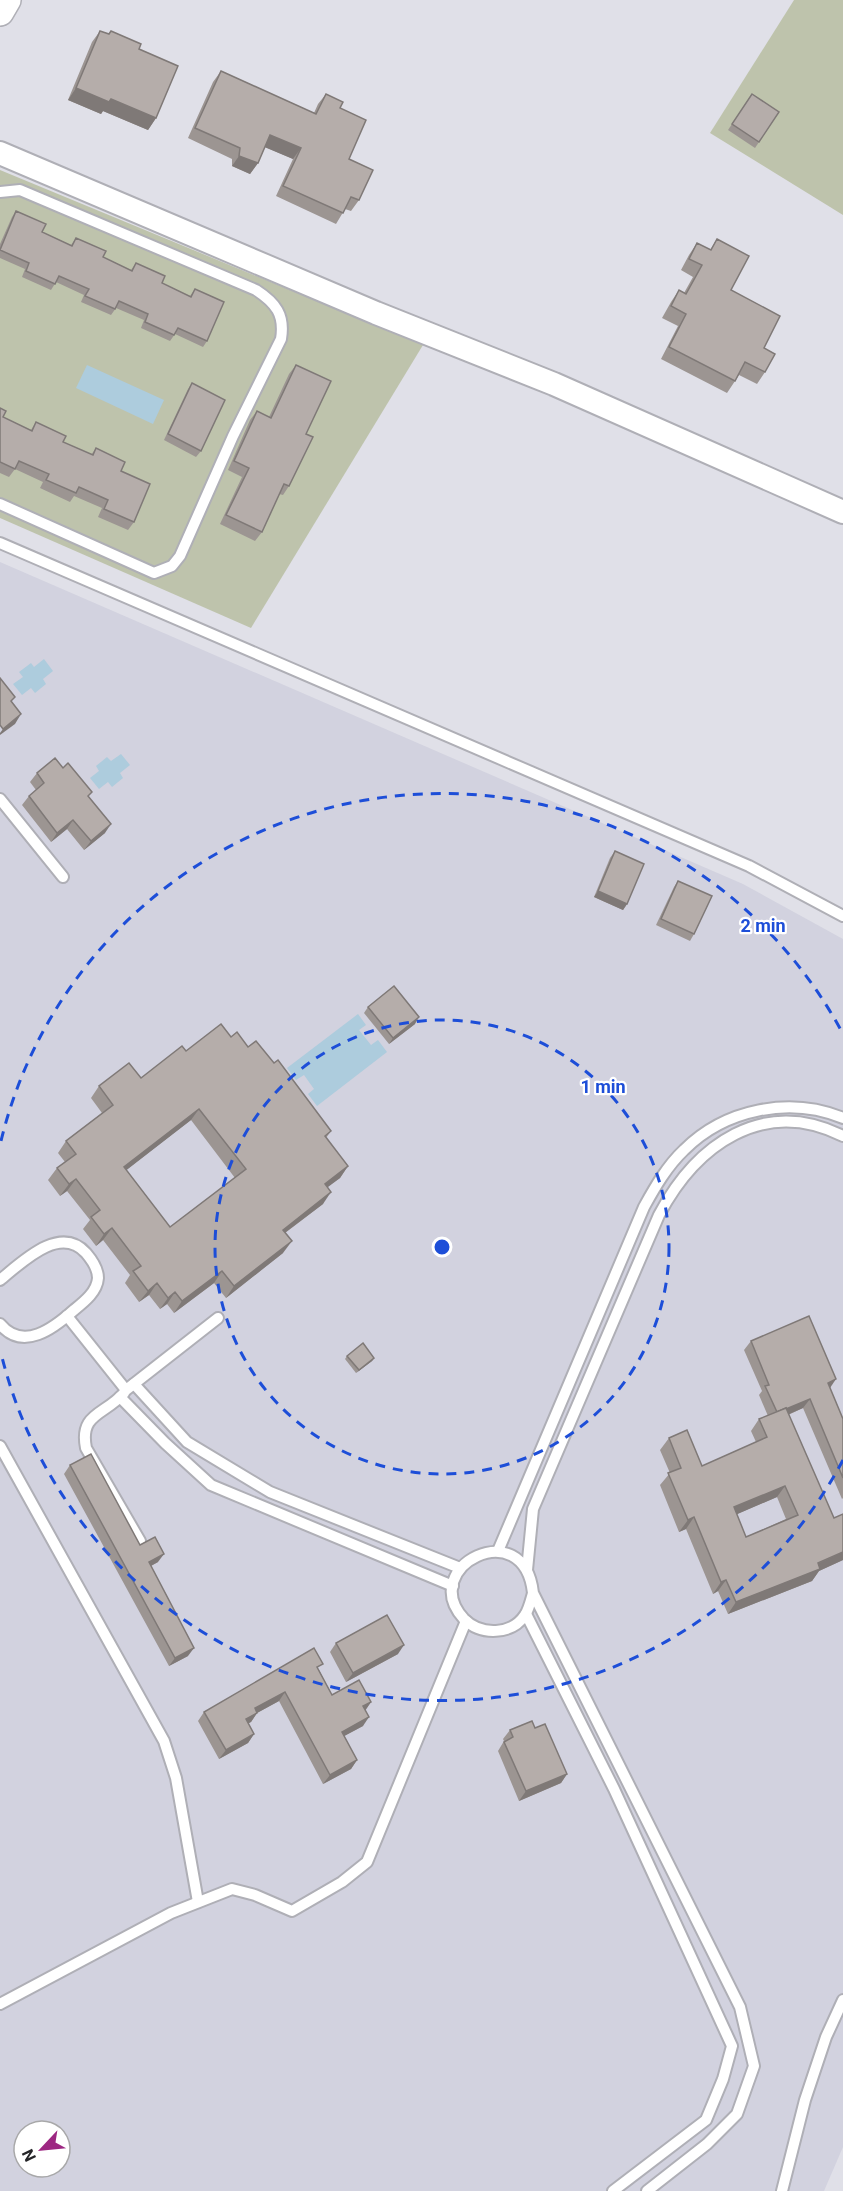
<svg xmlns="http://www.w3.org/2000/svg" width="843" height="2191" font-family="Roboto,sans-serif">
<rect width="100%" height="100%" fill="#e0e0e8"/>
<path fill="#d2d2df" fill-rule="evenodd" d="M0,562L743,884L843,939V2147L824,2191H0ZM24,2131H60V2167H24Z"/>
<g fill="#bec3ac">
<polygon points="794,0 843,0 843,215 710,133"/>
<polygon points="0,170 423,345 251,628 0,518"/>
</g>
<g fill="#adccdd">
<polygon points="87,365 164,400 153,424 76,388"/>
<polygon points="44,659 53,671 43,679 46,684 35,693 31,688 22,695 13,684 23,677 19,672 31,663 34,667"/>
<polygon points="121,754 130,765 120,773 123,778 112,787 108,782 99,789 90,778 99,771 96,766 107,757 111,761"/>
<polygon points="358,1014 366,1025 359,1030 371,1045 378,1040 387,1052 317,1106 308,1094 314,1089 304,1075 296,1080 287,1068"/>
</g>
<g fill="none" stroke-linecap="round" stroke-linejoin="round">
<g stroke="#afafb6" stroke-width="14">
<g id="service">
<path d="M0,192L20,190L256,290C276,303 285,315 281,339L233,436L180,556L172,566L154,573L0,504"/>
<polyline points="0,543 749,866 843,916"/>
<polyline points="0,799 63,877"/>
<path d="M0,1280C22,1262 60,1224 86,1253C92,1260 98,1269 98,1278C97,1292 84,1302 74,1310C54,1328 23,1352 0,1324"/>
<polyline points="67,1316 126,1390 218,1318"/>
<polyline points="134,1384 187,1442 270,1492 460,1568"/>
<path d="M124,1393C105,1415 79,1413 86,1448L140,1541"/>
<polyline points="120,1397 165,1443 211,1485 453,1586"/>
<polyline points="0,1446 164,1741 176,1778 198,1902"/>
<path d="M498,1551L644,1207C655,1187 667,1166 684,1150C725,1109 790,1096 843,1118"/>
<path d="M527,1570L533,1509L659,1215C696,1145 763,1096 843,1136"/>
<path d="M533,1593C531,1600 529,1609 525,1615C512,1635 481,1636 464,1619C416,1567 524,1512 533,1593L740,2007L754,2066L737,2114L707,2144L647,2191"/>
<polyline points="526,1614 614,1789 732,2046 723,2079 706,2120 613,2191"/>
<polyline points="0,2004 171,1913 232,1889 255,1895 292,1911 342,1882 367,1862 466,1621"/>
<polyline points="782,2191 805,2100 826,2037 843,2000"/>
</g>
</g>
<g stroke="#afafb6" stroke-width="26">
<polyline id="minor" points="0,153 376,313 554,384 843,512"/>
</g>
<g stroke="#afafb6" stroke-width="30">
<polyline id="tertiary" points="0,12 7,0"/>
</g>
<use href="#service" stroke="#fff" stroke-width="10"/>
<use href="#minor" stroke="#fff" stroke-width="22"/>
<use href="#tertiary" stroke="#fff" stroke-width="27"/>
</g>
<g fill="#9c9592" fill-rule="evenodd">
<polygon points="100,31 109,34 111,31 139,49 156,118 148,130 103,111 101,114 68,100 92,42"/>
<polygon points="221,71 314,113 318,104 326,94 340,108 349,159 359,200 351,211 345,209 336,224 276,196 293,159 265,147 258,163 250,174 232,166 232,159 188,138 213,82"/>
<polygon points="752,94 779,112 755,148 728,130"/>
<polygon points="16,211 42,232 71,245 76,238 103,257 131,270 136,263 162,283 190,296 195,289 207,341 203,347 175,334 170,341 141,328 144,320 116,308 111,315 81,302 84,295 56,282 51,290 22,277 25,269 0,258 0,244 12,217"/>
<polygon points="717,239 731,290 764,348 765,372 757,384 739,375 727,393 661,359 678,326 662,318 671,302 679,290 684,293 693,277 681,270 689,255 697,243 710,250"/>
<polygon points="296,365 306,434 289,486 283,495 279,494 262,532 255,541 220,524 242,477 228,470 250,420 257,411 269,417 289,374"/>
<polygon points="192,383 201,451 196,457 164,440 188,389"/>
<polygon points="0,408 3,417 31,430 36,422 63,442 91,455 96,448 121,471 134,522 128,530 98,517 102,508 74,496 70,502 40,488 43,482 15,469 9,477 0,473"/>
<polygon points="37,773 89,797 105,833 84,850 67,829 51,842 22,805 29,796 36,790 30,782"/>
<polygon points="615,851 627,904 623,910 594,897 610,858"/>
<polygon points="678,881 694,934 690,941 656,925 674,887"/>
<polygon points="368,1007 415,1024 389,1044 364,1013"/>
<path d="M231,1037L274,1063L331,1131L326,1138L348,1166L340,1178L327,1187L323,1204L285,1233L283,1253L226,1298L214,1283L174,1313L167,1304L160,1309L149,1295L139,1302L125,1283L130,1275L103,1240L96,1246L83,1229L90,1220L67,1191L60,1196L48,1180L57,1168L65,1162L58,1153L66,1141L102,1113L91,1098L99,1086L141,1078L186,1051ZM191,1120L235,1178L170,1227L126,1170Z"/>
<path d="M751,1341L830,1388L843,1419V1498L842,1499L803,1408L788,1415L834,1518L843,1514V1560L819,1571L812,1581L728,1614L718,1591L713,1594L686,1529L679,1532L660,1485L670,1473L660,1450L669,1438L702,1466L756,1442L751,1431L759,1419L768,1416L759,1395L762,1391L744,1350ZM777,1497L786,1519L746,1537L737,1514Z"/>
<polygon points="347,1356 374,1358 372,1361 356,1373 345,1359"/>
<polygon points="70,1465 140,1545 158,1562 151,1566 188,1656 169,1666 64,1474"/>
<polygon points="336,1643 398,1654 346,1682 330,1652"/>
<polygon points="319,1670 332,1695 371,1702 365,1710 363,1726 344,1736 357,1760 351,1769 323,1784 279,1701 257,1713 251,1722 248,1723 254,1734 248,1743 219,1759 198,1721 204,1712"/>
<polygon points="535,1728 567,1774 561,1783 519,1801 498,1751 504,1741 503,1739 510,1730"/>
</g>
<g fill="#7f7977">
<polygon points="76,88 111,99 156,118 148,130 103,111 101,114 68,100"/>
<polygon points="270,135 301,148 293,159 262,146"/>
<polygon points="239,156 258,163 250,174 232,166"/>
<polygon points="21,714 15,724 0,735 0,733 3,729"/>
<polygon points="73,820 67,829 51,842 57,833"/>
<polygon points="111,824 105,833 84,850 91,841"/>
<polygon points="598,891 627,904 623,910 594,897"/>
<polygon points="419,1017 415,1024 389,1044 393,1038"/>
<polygon points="199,1109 191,1120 115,1179 124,1167"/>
<polygon points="348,1166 340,1178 316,1196 325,1184"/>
<polygon points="76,1179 67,1191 60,1196 69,1184"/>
<polygon points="331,1192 323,1204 274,1241 283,1230"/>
<polygon points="112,1228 103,1240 96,1246 104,1234"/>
<polygon points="292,1241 283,1253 226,1298 234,1286"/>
<polygon points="222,1271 214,1283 174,1313 182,1301"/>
<polygon points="157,1283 149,1295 139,1302 148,1291"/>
<polygon points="175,1292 167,1304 160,1309 168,1298"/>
<polygon points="374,1358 372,1361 356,1373 359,1370"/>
<polygon points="836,1379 830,1388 828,1383"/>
<polygon points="810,1399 803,1408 771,1422 777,1413"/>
<polygon points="785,1486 777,1497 726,1519 734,1507"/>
<polygon points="694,1517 686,1529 679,1532 688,1520"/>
<polygon points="843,1552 843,1560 819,1571 812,1581 728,1614 736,1602"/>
<polygon points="164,1554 158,1562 143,1570 149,1562"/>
<polygon points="726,1580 718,1591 713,1594 721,1582"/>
<polygon points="404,1645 398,1654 346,1682 353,1673"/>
<polygon points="194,1648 188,1656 169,1666 175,1658"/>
<polygon points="285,1692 279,1701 257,1713 251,1722 240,1728 255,1708"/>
<polygon points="371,1702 365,1711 363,1706"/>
<polygon points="369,1717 363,1726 335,1741 342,1732"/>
<polygon points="254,1734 248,1743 219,1759 226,1750"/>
<polygon points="357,1760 351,1769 323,1784 330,1775"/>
<polygon points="567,1774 561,1783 519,1801 526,1791"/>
</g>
<g fill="#b5adaa" stroke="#7f7977" stroke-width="1.5" fill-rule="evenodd">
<polygon points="100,31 109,34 111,31 141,44 139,49 178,66 156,118 111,99 109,102 76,88"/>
<polygon points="221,71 316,114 326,94 343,102 340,108 366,120 349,159 373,170 359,200 351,197 343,213 283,186 301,148 270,135 258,163 239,156 240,148 195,128"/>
<polygon points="752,94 779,112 759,142 732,124"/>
<polygon points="16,211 46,224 42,232 72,246 76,238 106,251 103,257 132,271 136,263 165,276 162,283 191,297 195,289 224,302 207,341 178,328 174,335 145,322 148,314 119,301 115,309 85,296 89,289 59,276 55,284 26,271 29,263 0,250"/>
<polygon points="717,239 749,256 731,290 780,316 764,348 775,354 765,372 745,362 735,381 669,347 686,314 671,306 679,290 686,294 702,265 689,259 697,243 711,250"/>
<polygon points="296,365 331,381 306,434 313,437 289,486 284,484 262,532 226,515 249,468 234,461 257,411 271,418"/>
<polygon points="192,383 225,400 201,451 168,434"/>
<polygon points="0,408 6,411 3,417 32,431 36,422 66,436 63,442 93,455 96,448 125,462 121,471 150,484 134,522 104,509 108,500 79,487 76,493 46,480 49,474 19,461 15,469 0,462"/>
<polygon points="0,678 15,697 11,701 21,714 3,729 0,725"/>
<polygon points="55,758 63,768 68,763 92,792 88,796 111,824 91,841 73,820 57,833 29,796 44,783 37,773"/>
<polygon points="615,851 644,864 627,904 598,891"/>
<polygon points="678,881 712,896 694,934 661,919"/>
<polygon points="394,986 419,1017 393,1038 368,1007"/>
<path d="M221,1024L231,1037L237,1032L248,1047L256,1041L274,1063L278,1060L331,1131L325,1136L348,1166L325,1184L331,1192L283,1230L292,1241L234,1286L222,1271L182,1301L175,1292L168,1298L157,1283L148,1291L133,1271L141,1266L112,1228L104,1234L91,1217L100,1210L76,1179L69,1184L57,1168L76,1154L66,1141L113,1105L99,1086L129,1063L141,1078L182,1046L186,1051ZM199,1109L246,1169L170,1227L124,1167Z"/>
<polygon points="809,1316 836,1379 828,1383 843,1419 843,1478 810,1399 786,1409 786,1408 777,1412 765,1386 769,1385 751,1341"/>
<polygon points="363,1343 374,1358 359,1370 347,1356"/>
<path d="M786,1408L834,1518L843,1514V1552L818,1563L820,1569L736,1602L726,1580L721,1582L694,1517L688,1520L668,1473L681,1468L669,1438L687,1430L702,1466L767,1437L759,1419ZM785,1486L798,1515L746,1537L734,1507Z"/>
<polygon points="91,1454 140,1545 155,1537 164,1554 149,1562 194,1648 175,1658 70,1465"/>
<polygon points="387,1615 404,1645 353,1673 336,1643"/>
<polygon points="314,1648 323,1664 317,1667 332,1695 359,1680 371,1702 363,1706 369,1717 342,1732 357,1760 330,1775 285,1692 255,1708 257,1713 246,1719 254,1734 226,1750 204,1712"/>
<polygon points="532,1721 535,1728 545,1724 567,1774 526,1791 504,1742 513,1737 510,1730"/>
</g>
<g fill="none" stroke="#1d4ed8" stroke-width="3" stroke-dasharray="10 8">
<circle cx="442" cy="1247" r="227"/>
<path d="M843 1460A454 454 0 0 1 1 1353M1 1141A454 454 0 0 1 843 1034"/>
</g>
<circle cx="442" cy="1247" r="9" fill="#1d4ed8" stroke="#fff" stroke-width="3"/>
<g font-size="18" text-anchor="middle" font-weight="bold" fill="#1d4ed8" stroke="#fff" stroke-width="4.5" stroke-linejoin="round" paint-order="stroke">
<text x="763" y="932">2 min</text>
<text x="603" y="1093">1 min</text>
</g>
<g transform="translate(42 2149) rotate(244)"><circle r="28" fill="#ffffff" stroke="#a8a8a9" stroke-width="1.5"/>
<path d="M0-4.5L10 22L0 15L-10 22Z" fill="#9d2782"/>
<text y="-9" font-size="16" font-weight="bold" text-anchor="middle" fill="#252528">N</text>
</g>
</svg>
